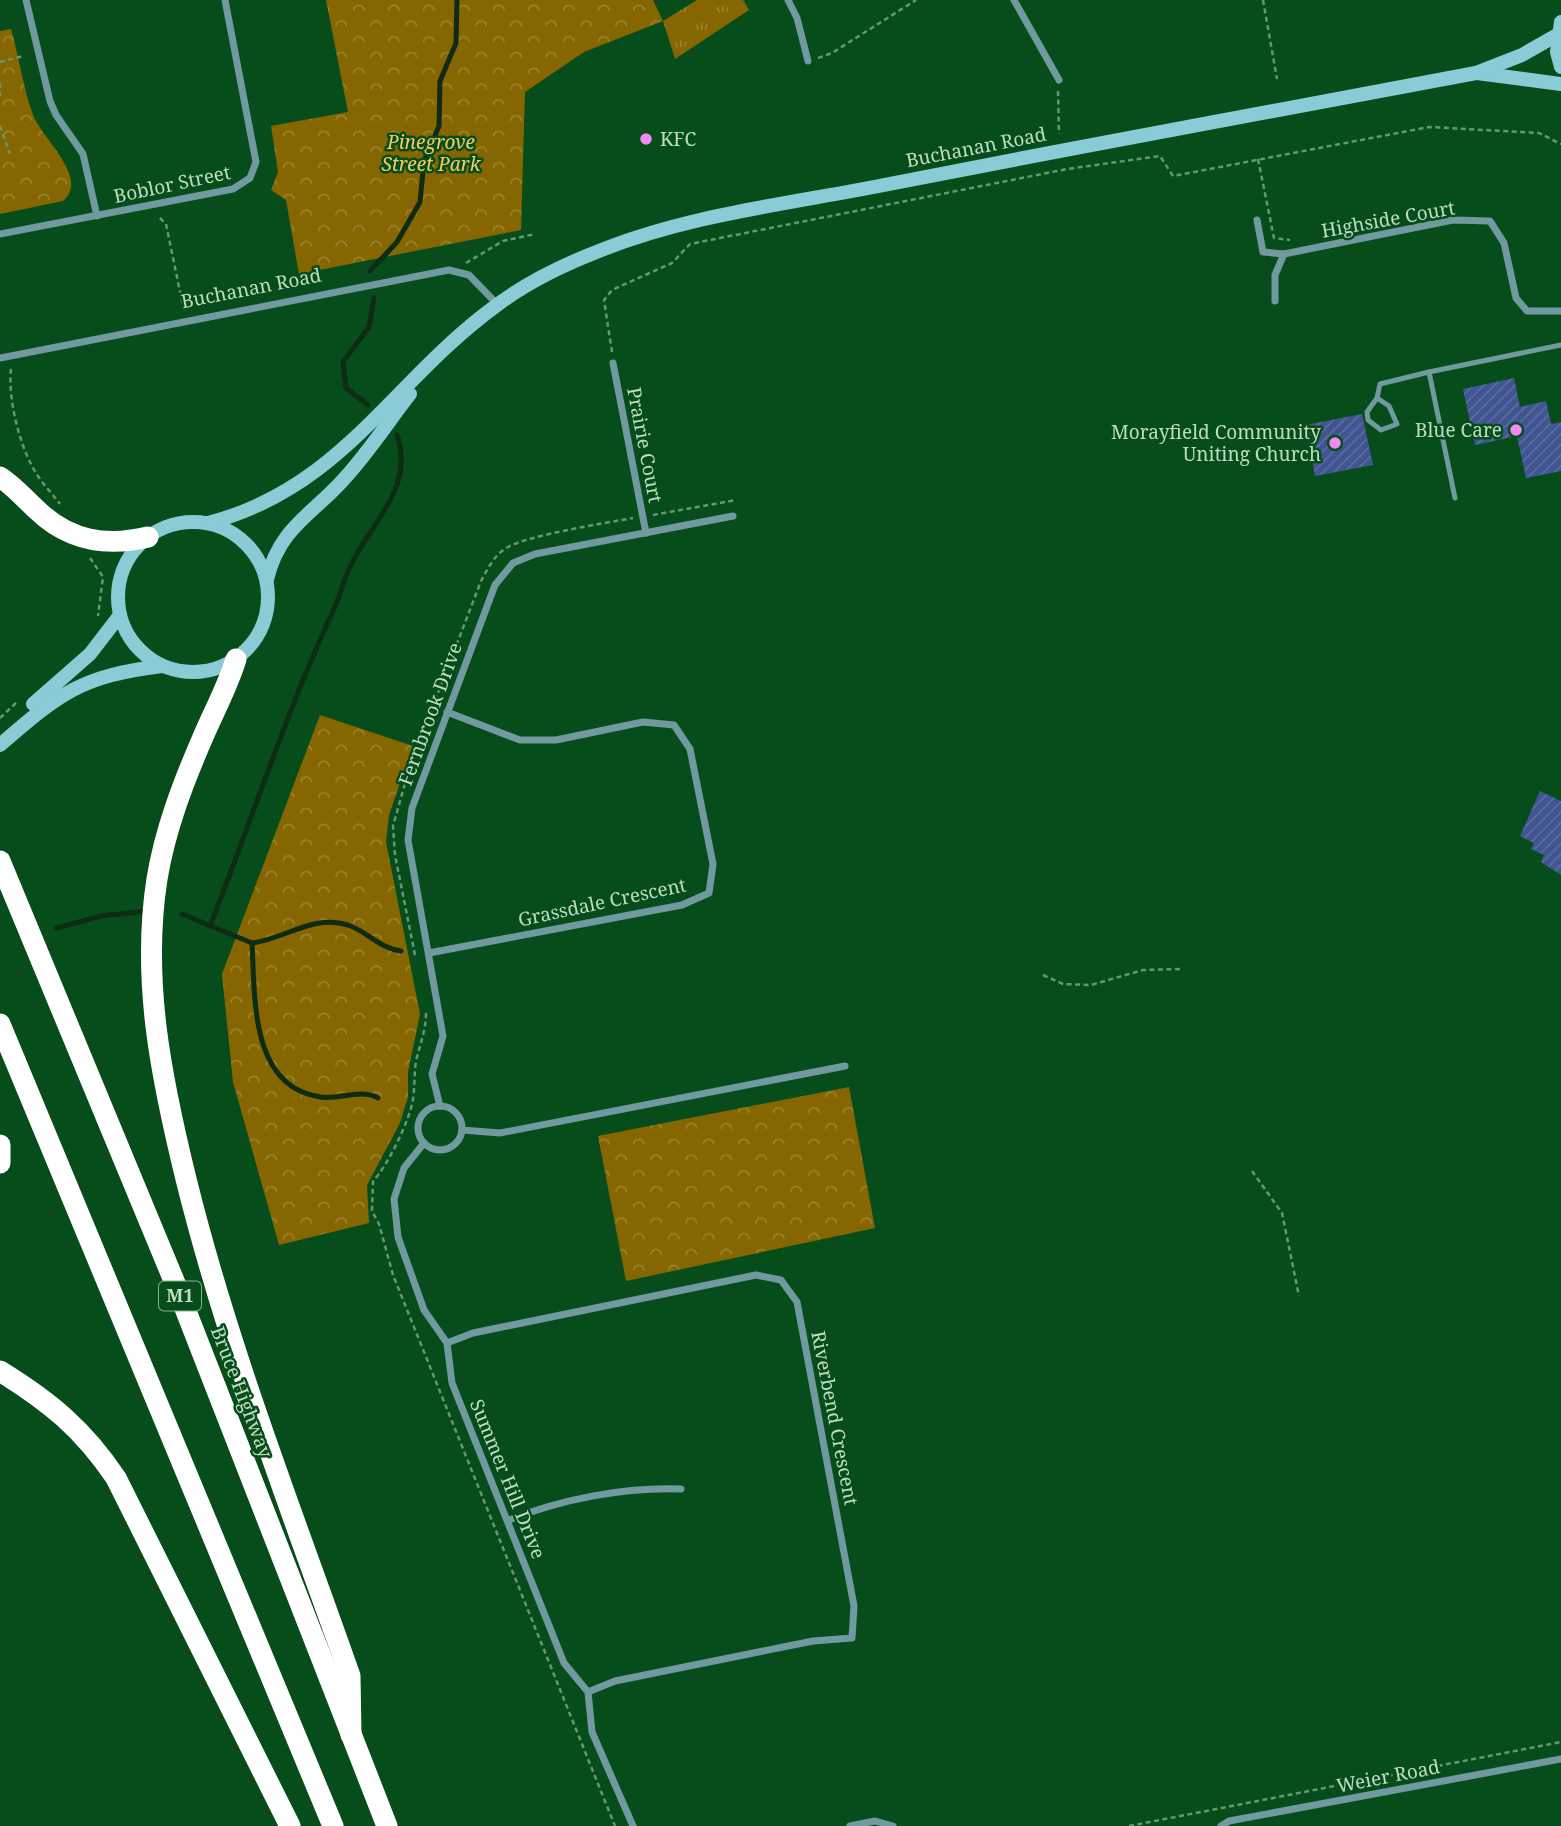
<svg xmlns="http://www.w3.org/2000/svg" width="1561" height="1826" font-family="'Noto Serif',serif">
<defs>
<pattern id="grass-tufts" width="24" height="20" patternUnits="userSpaceOnUse" patternTransform="scale(1.75)"><rect width="24" height="20" fill="#856600"/><path d="M3 7l-1-3M5 7V3M7 7l1-3M15 17l-1-3M17 17v-4M19 17l1-3" fill="none" stroke="#99822f"/></pattern>
<pattern id="forest-crowns" width="20" height="18" patternUnits="userSpaceOnUse" patternTransform="scale(1.75)"><rect width="20" height="18" fill="#856600"/><path d="M2 6a3 3 0 1 1 6 0M12 15a3 3 0 1 1 6 0" fill="none" stroke="#99822f"/></pattern>
<pattern id="building-hatch" width="6" height="6" patternUnits="userSpaceOnUse" patternTransform="scale(1.75)"><rect width="6" height="6" fill="#405591"/><path d="M-1 1l2-2M0 6l6-6M5 7l2-2" fill="none" stroke="#5a6d9f"/></pattern>
</defs>
<rect width="100%" height="100%" fill="#074d1c"/>
<polygon fill="url(#grass-tufts)" points="697,0 743,0 749,10 675,59 663,21"/>
<g fill="url(#forest-crowns)">
<polygon points="326,0 653,0 663,21 584,52 525,92 521,230 299,274 286,200 271,190 278,172 271,126 348,112"/>
<path d="M11,29C19,57 23,87 33,115C40,136 91,179 63,201L0,214V31Z"/>
<polygon points="320,715 413,746 389,815 386,842 420,1014 408,1072 408,1097 400,1123 367,1185 369,1223 279,1245 233,1082 222,974"/>
<polygon points="849,1087 875,1228 626,1281 598,1136"/>
</g>
<g fill="none" stroke-linecap="round" stroke-linejoin="round">
<g stroke="#0e2b14" stroke-width="5">
<polyline points="370,271 397,242 420,202 424,161 439,126 440,81 456,43 457,0"/>
<polyline points="368,405 346,388 343,362 369,327 374,298"/>
<path d="M182,914L252,943C285,939 313,914 348,925C368,932 379,948 401,951"/>
<path d="M210,926C252,820 286,712 334,609C341,593 345,574 354,559C376,518 414,485 397,435"/>
<polyline points="57,928 101,916 147,911"/>
<path d="M252,943C255,997 250,1087 320,1097C339,1100 361,1088 378,1098"/>
</g>
</g>
<g fill="url(#building-hatch)">
<polygon points="1514,378 1520,407 1546,401 1551,424 1561,422 1561,471 1526,478 1517,436 1475,445 1463,389"/>
<polygon points="1362,414 1373,465 1315,476 1305,425"/>
<polygon points="1540,791 1561,801 1561,875 1541,862 1544,855 1531,849 1534,843 1520,836"/>
</g>
<g fill="none" stroke-linecap="round" stroke-linejoin="round">
<g stroke="#659771" stroke-width="2.5" stroke-dasharray="5 3.5" stroke-linecap="butt">
<polyline points="1263,0 1277,79"/>
<polyline points="818,58 832,53 916,0"/>
<polyline points="0,62 23,56"/>
<polyline points="0,83 0,96"/>
<polyline points="1058,91 1059,134"/>
<polyline points="0,126 10,154"/>
<polyline points="1258,159 1274,238 1290,240"/>
<polyline points="160,218 166,224 184,311"/>
<polyline points="466,263 503,241 535,234"/>
<polyline points="612,352 604,300 612,290 672,263 690,244 1067,169 1160,156 1173,176 1429,127 1539,133 1561,144"/>
<path d="M11,369C8,397 18,439 31,464C38,479 50,491 60,504"/>
<polyline points="653,515 736,500"/>
<polyline points="90,558 103,577 98,616"/>
<polyline points="0,718 18,701"/>
<path d="M415,955L395,855L393,826L410,766L481,581C488,568 495,554 508,547C530,535 605,523 633,518"/>
<polyline points="1043,975 1063,984 1091,985 1143,970 1180,969"/>
<path d="M426,1013C426,1030 420,1044 416,1061C414,1074 415,1086 413,1099C410,1120 387,1167 373,1181L372,1211L379,1224L393,1275L615,1826"/>
<polyline points="1252,1171 1282,1213 1299,1296"/>
<polyline points="1129,1826 1561,1742"/>
</g>
<g stroke="#709aa0" stroke-width="5">
<polyline points="1377,398 1389,406 1397,424 1381,430 1368,420 1367,412 1377,398 1380,384 1429,372"/>
<polyline points="1455,498 1429,372 1561,345"/>
</g>
<g stroke="#709aa0" stroke-width="7">
<polyline points="26,0 50,101 56,115 83,154 97,216"/>
<polyline points="788,0 797,18 808,61"/>
<polyline points="1014,0 1059,80"/>
<polyline points="1257,220 1263,252 1284,254"/>
<polyline points="0,234 233,189 250,178 256,162 225,0"/>
<polyline points="1275,301 1275,275 1284,254 1453,220 1490,221 1504,243 1516,298 1527,311 1561,311"/>
<polyline points="0,358 449,270 469,275 497,304"/>
<polyline points="613,363 646,533"/>
<polyline points="429,953 682,905 709,893 713,864 690,749 674,725 643,722 556,740 520,740 447,712"/>
<polyline points="440,1106 432,1074 443,1036 408,840 412,808 495,585 513,563 535,554 733,516"/>
<circle cx="440" cy="1128" r="22"/>
<polyline points="462,1130 500,1133 845,1066"/>
<polyline points="424,1143 404,1168 394,1199 398,1237 424,1310 447,1343 452,1383 564,1663 588,1692 592,1732 633,1826"/>
<polyline points="447,1343 473,1333 756,1275 781,1280 797,1302 854,1606 852,1638 813,1641 615,1681 588,1692"/>
<path d="M509,1520C562,1499 624,1487 681,1489"/>
<polyline points="850,1826 875,1821 893,1826"/>
<polyline points="1221,1826 1229,1821 1561,1759"/>
</g>
<g stroke="#89ccd6" stroke-width="14">
<polyline points="1561,22 1557,52 1561,67"/>
<polyline points="1477,73 1561,84"/>
<circle cx="193" cy="597" r="75"/>
<path d="M208,523C343,488 392,381 497,305C525,284 561,266 594,253C685,215 788,204 884,185C1081,146 1279,110 1476,73L1522,55L1557,35"/>
<path d="M267,579C280,527 312,515 344,479C368,453 388,422 410,394"/>
<polyline points="33,704 90,654 120,615"/>
<path d="M0,745C60,693 81,676 162,666"/>
</g>
<g stroke="#fff" stroke-width="21">
<path d="M0,477C14,486 25,499 37,510C69,541 106,547 148,537"/>
<path d="M236,659C228,686 214,711 203,737C183,783 165,830 157,879C141,981 162,1081 186,1179C228,1349 292,1511 350,1676L351,1735"/>
<polyline points="0,861 177,1288 387,1826"/>
<polyline points="0,1024 333,1826"/>
<polyline points="0,1145 0,1163"/>
<path d="M0,1371C50,1402 83,1429 116,1478L290,1826"/>
</g>
</g>
<g fill="#f38af1" stroke="#074d1c" stroke-width="2.5">
<circle cx="646" cy="139" r="7"/>
<circle cx="1516" cy="430" r="7"/>
<circle cx="1335" cy="443" r="7"/>
</g>
<g text-anchor="middle" stroke-width="5" stroke-linejoin="round" paint-order="stroke">
<rect fill="#074d1c" stroke="#86b18f" stroke-width="2" x="159" y="1281.5" width="42" height="29" rx="5"/>
<g font-size="18" font-weight="bold" fill="#bddcc0">
<text x="180" y="1302">M1</text>
</g>
<g font-size="19" fill="#bddcc0" stroke="#074d1c" text-anchor="end">
<text x="660" y="146" text-anchor="start">KFC</text>
<text x="1502" y="437">Blue Care</text>
<text x="1321" y="439">Morayfield Community<tspan x="1321" dy="22">Uniting Church</tspan></text>
</g>
<g font-size="19" font-style="italic" fill="#f7cd60" stroke="#074d1c">
<text x="431" y="149">Pinegrove<tspan x="431" dy="22">Street Park</tspan></text>
</g>
<g font-size="19" fill="#bddcc0" stroke="#074d1c">
<text transform="translate(976 147) rotate(-11)" y="7">Buchanan Road</text>
<text transform="translate(172 184) rotate(-12)" y="7">Boblor Street</text>
<text transform="translate(1388 219) rotate(-10)" y="7">Highside Court</text>
<text transform="translate(251 288) rotate(-11)" y="7">Buchanan Road</text>
<text transform="translate(645 445) rotate(79)" y="7">Prairie Court</text>
<text transform="translate(430 714) rotate(-70)" y="7">Fernbrook Drive</text>
<text transform="translate(602 902) rotate(-12)" y="7">Grassdale Crescent</text>
<text transform="translate(242 1392) rotate(69)" y="7">Bruce Highway</text>
<text transform="translate(835 1418) rotate(79)" y="7">Riverbend Crescent</text>
<text transform="translate(508 1479) rotate(68)" y="7">Summer Hill Drive</text>
<text transform="translate(1388 1776) rotate(-11)" y="7">Weier Road</text>
</g>
</g>
</svg>
